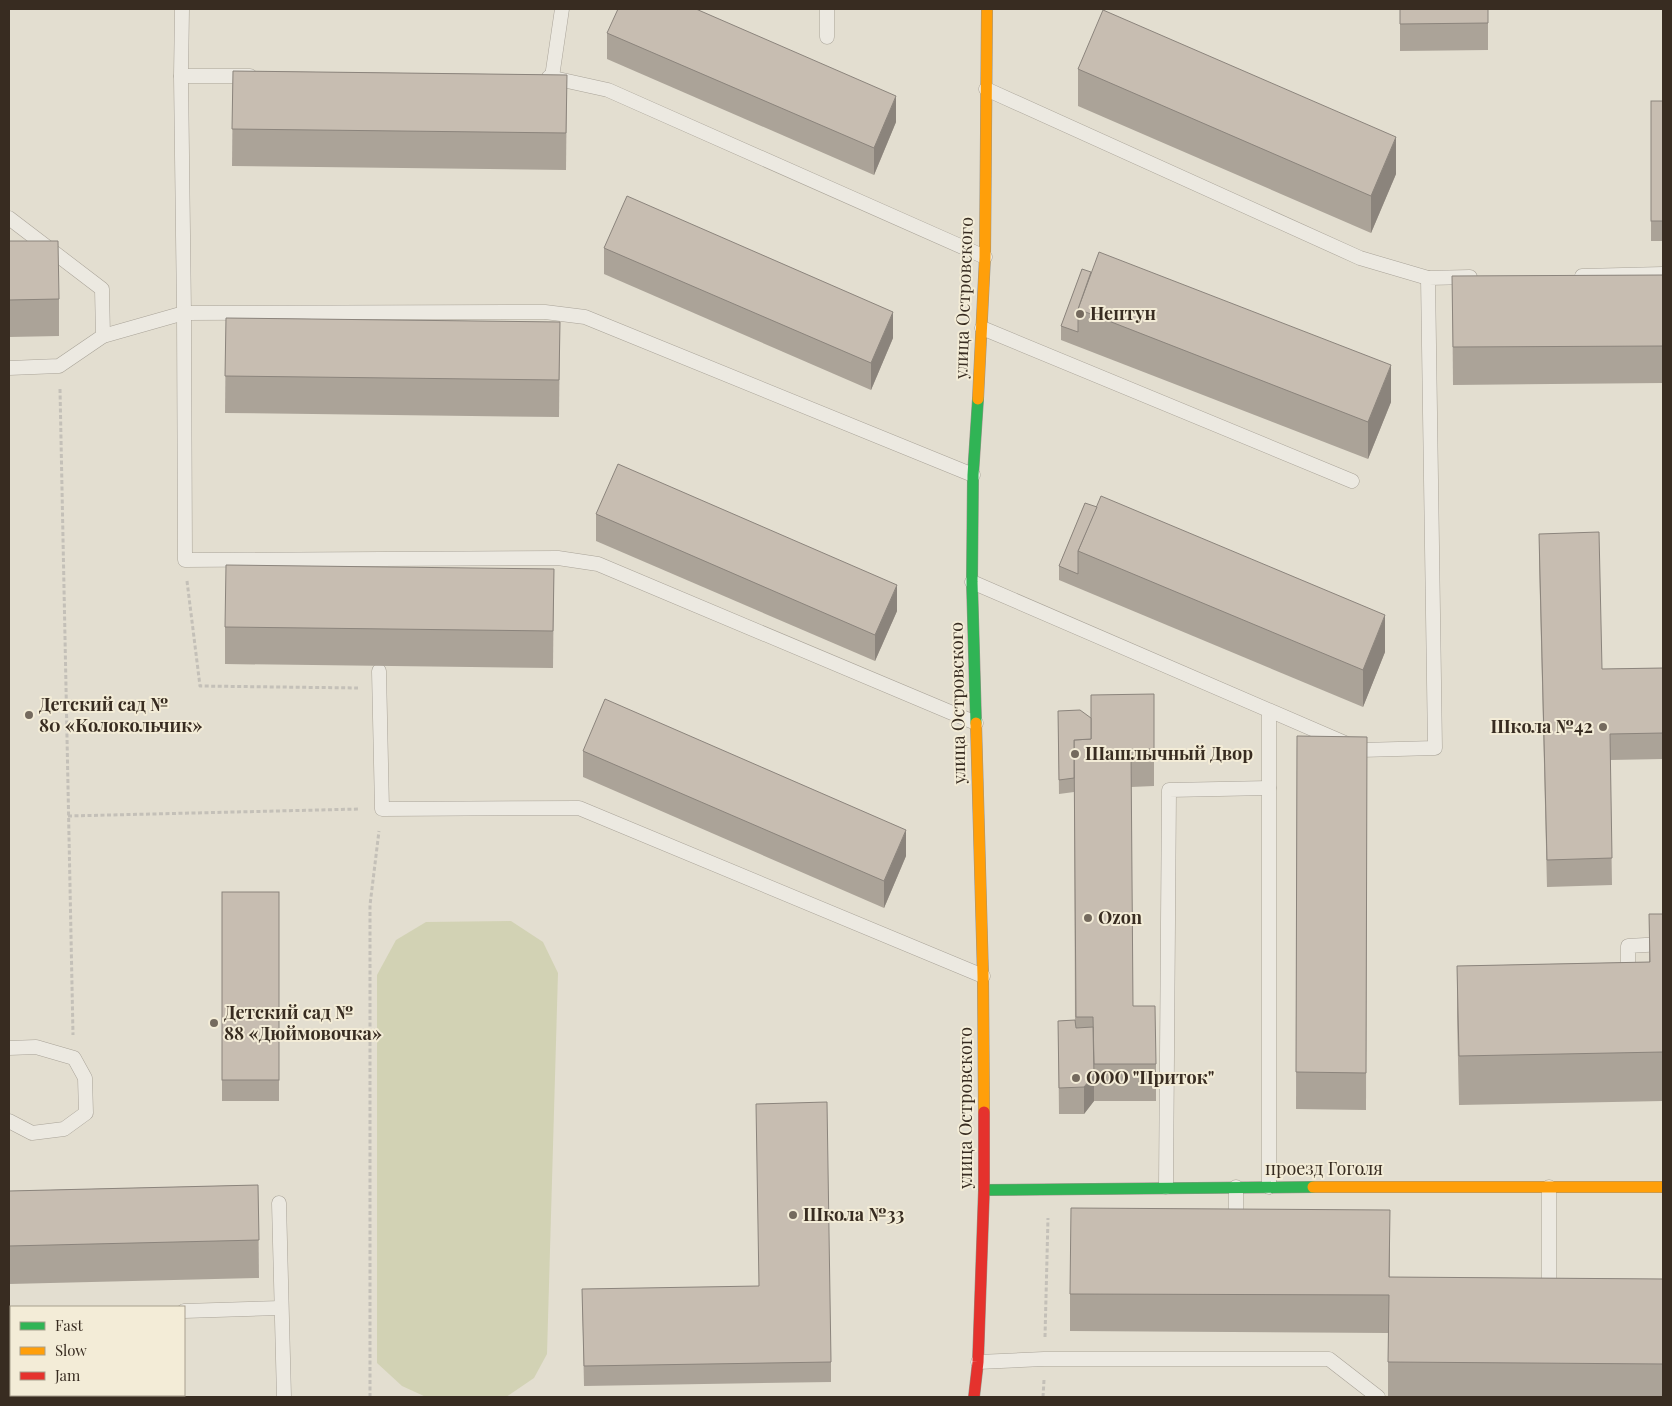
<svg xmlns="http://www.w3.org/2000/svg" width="1672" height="1406" font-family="'Playfair Display',serif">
<rect width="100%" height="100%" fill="#e3ded0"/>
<polygon fill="#d2d2b4" points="511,921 543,942 558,973 547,1354 534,1378 506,1397 426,1397 402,1386 377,1363 377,975 396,940 426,922"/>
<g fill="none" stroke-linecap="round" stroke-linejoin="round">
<g stroke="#a9a398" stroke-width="15">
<g id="lane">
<polyline points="182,9 181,76 184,313 185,560 558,558 598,564 976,723"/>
<polyline points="827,37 827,9"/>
<polyline points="181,76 250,76"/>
<polyline points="549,77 608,90 985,257"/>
<polyline points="552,77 562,9"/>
<polyline points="986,89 1360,258 1428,278"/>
<polyline points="9,218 102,289 103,336"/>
<polyline points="1582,276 1663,274"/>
<polyline points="982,328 1352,481"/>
<polyline points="9,368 59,366 103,336 184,313 545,312 585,317 973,475"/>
<polyline points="972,582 1361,750 1435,748 1428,278 1470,277"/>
<polyline points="379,671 382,809 579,808 983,976"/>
<polyline points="1269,711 1269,1187"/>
<polyline points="1628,980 1628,946 1663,944"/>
<polyline points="9,1048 36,1047 74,1058 85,1078 86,1113 64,1129 32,1133 9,1121"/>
<polyline points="1166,1187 1169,790 1269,788"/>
<polyline points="1236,1187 1236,1227"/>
<polyline points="279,1203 284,1397"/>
<polyline points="1549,1295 1549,1187"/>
<polyline points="184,1311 281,1308"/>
<polyline points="9,1316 11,1316"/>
<polyline points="978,1362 1044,1359 1329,1359 1378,1397"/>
</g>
</g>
<g stroke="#989388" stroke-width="12">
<g id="fast">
<polyline points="976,723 972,582 973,475 978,399"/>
<polyline points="984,1190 1313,1187"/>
</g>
</g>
<g stroke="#989388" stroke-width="12">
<g id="slow">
<polyline points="978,399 985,257 987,9"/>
<polyline points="976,723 983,976 984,1112"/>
<polyline points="1313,1187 1663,1187"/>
</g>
</g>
<g stroke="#989388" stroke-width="12">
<polyline id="jam" points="974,1397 978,1362 984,1190 984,1112"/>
</g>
<g stroke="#c4c0b8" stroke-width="3" stroke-dasharray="4 2.5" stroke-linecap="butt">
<polyline points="60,389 73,1035"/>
<polyline points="187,581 200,686 358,688"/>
<polyline points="68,816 360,809"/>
<polyline points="1045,1337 1048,1218"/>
<polyline points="370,1397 370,905 379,831"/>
<polyline points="1043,1397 1044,1380"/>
</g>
<use href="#lane" stroke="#ece9e1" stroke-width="14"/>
<use href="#fast" stroke="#30b455" stroke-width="11"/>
<use href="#slow" stroke="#ff9f0a" stroke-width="11"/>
<use href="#jam" stroke="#e5322d" stroke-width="11"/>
</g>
<g fill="#aba398">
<polygon points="1400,9 1488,9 1488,50 1400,51"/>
<polygon points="607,33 896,122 874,175 607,59"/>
<polygon points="1078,69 1396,174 1371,233 1078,106"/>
<polygon points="233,71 567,75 566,170 232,166"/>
<rect x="1651" y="101" width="12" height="140"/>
<polygon points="9,241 59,299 59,336 9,337"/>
<polygon points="604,248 893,338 871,390 604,274"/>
<polygon points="1082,269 1391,402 1368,459 1061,340 1061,326"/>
<polygon points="1663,275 1663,383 1453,385 1452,276"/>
<polygon points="226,318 560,322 559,417 225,413"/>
<polygon points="1085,503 1385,652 1363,707 1059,580 1059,566"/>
<polygon points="596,514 897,611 875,661 596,541"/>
<polygon points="1539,534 1602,669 1663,668 1663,759 1610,760 1612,885 1547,887 1539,560"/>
<polygon points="554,569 553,668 225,664 225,627"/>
<polygon points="1154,694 1154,786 1131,787 1133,1006 1156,1064 1156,1101 1094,1101 1084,1114 1059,1114 1058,1021 1075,1020 1074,784 1074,792 1059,794 1058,711 1091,718"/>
<polygon points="1297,736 1367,737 1366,1110 1296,1109"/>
<polygon points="583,751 906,856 884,908 583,777"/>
<rect x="222" y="892" width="57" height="209"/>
<polygon points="1649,914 1663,914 1663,1101 1459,1105 1457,1016 1457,966 1649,962"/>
<polygon points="258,1185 259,1278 9,1284 9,1191"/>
<polygon points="1390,1248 1389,1277 1663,1279 1663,1397 1388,1397 1388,1333 1070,1331 1070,1294"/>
<polygon points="582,1289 831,1362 831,1382 584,1386"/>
</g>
<g fill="#8b847c">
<polygon points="896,96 896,122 874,175 874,148"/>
<polygon points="1396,137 1396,174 1371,233 1371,196"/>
<polygon points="893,312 893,338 871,390 871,363"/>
<polygon points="1391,365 1391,402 1368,459 1368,422"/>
<polygon points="897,585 897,611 875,661 875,635"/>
<polygon points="1385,615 1385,652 1363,707 1363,670"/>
<polygon points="906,830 906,856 884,908 884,881"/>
<polygon points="1094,1075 1094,1101 1084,1114 1084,1087"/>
<polygon points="1390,1210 1390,1248 1389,1302 1389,1277"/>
</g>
<g fill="#c7bdb1" stroke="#8b847c">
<polygon points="618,9 696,9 896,96 874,148 607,33"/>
<polygon points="1400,9 1488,9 1488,23 1400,24"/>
<polygon points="1103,10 1396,137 1371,196 1078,69"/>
<polygon points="233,71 567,75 566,133 232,129"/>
<rect x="1651" y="101" width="12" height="120"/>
<polygon points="627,196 893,312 871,363 604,248"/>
<polygon points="9,241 58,241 59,299 9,300"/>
<polygon points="1099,252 1391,365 1368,422 1078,309"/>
<polygon points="1082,269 1091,272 1078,309 1078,332 1061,326"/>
<polygon points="1663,275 1663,346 1453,347 1452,276"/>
<polygon points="226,318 560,322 559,380 225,376"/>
<polygon points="618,464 897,585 875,635 596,514"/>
<polygon points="1101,496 1385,615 1363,670 1078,551"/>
<polygon points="1085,503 1097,507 1078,551 1078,574 1059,566"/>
<polygon points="1599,532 1602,669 1663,668 1663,733 1610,734 1612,858 1547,860 1539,534"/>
<polygon points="226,565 554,569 553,631 225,627"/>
<polygon points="1154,694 1154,749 1131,749 1133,1006 1155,1006 1156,1064 1094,1064 1093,1017 1076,1017 1074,740 1091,739 1091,695"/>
<polygon points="605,699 906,830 884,881 583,751"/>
<polygon points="1080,710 1091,718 1091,739 1074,740 1074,778 1059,780 1058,711"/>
<polygon points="1297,736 1367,737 1366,1073 1296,1072"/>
<rect x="222" y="892" width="57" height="188"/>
<polygon points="1649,914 1663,914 1663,1052 1459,1056 1457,966 1650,962"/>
<polygon points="1075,1020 1076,1028 1093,1027 1094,1075 1084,1087 1059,1088 1058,1021"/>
<polygon points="827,1102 831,1362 584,1366 582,1289 759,1286 756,1104"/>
<polygon points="258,1185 259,1240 9,1246 9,1191"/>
<polygon points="1071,1208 1390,1210 1389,1277 1663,1279 1663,1364 1388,1362 1389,1295 1070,1294"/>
</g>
<g fill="#746a5e" stroke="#f3ecd7" stroke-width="2">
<circle cx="1080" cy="314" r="5"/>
<circle cx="29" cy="715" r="5"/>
<circle cx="1603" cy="727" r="5"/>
<circle cx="1075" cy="754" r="5"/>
<circle cx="1088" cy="918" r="5"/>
<circle cx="214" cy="1023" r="5"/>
<circle cx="1076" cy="1078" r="5"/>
<circle cx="793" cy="1215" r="5"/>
</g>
<g text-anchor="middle" stroke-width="4" stroke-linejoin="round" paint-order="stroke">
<g font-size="18" fill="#382c21" stroke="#f3ecd7">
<text transform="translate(964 298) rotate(-88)" y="6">улица Островского</text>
<text transform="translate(958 703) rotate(-91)" y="6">улица Островского</text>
<text transform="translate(966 1108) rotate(-90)" y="6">улица Островского</text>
<text x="1324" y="1175">проезд Гоголя</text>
</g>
<g font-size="18" font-weight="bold" fill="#382c21" stroke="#f3ecd7" text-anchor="start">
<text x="1090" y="320">Нептун</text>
<text x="39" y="711">Детский сад №<tspan x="39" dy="21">80 «Колокольчик»</tspan></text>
<text x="1593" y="733" text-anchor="end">Школа №42</text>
<text x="1085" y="760">Шашлычный Двор</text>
<text x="1098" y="924">Ozon</text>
<text x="224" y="1019">Детский сад №<tspan x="224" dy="21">88 «Дюймовочка»</tspan></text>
<text x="1086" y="1084">ООО "Приток"</text>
<text x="803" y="1221">Школа №33</text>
</g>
</g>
<rect width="1672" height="1406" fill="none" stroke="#382c21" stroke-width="20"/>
<rect x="10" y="1306" width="175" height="90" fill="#f3ecd7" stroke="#a89f8e"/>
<rect x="20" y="1322" width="25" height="8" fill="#30b455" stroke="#a89f8e"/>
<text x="55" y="1331" font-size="15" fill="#382c21">Fast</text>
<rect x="20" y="1347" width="25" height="8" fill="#ff9f0a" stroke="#a89f8e"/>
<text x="55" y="1356" font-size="15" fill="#382c21">Slow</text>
<rect x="20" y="1372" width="25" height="8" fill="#e5322d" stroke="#a89f8e"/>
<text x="55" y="1381" font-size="15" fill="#382c21">Jam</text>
</svg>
